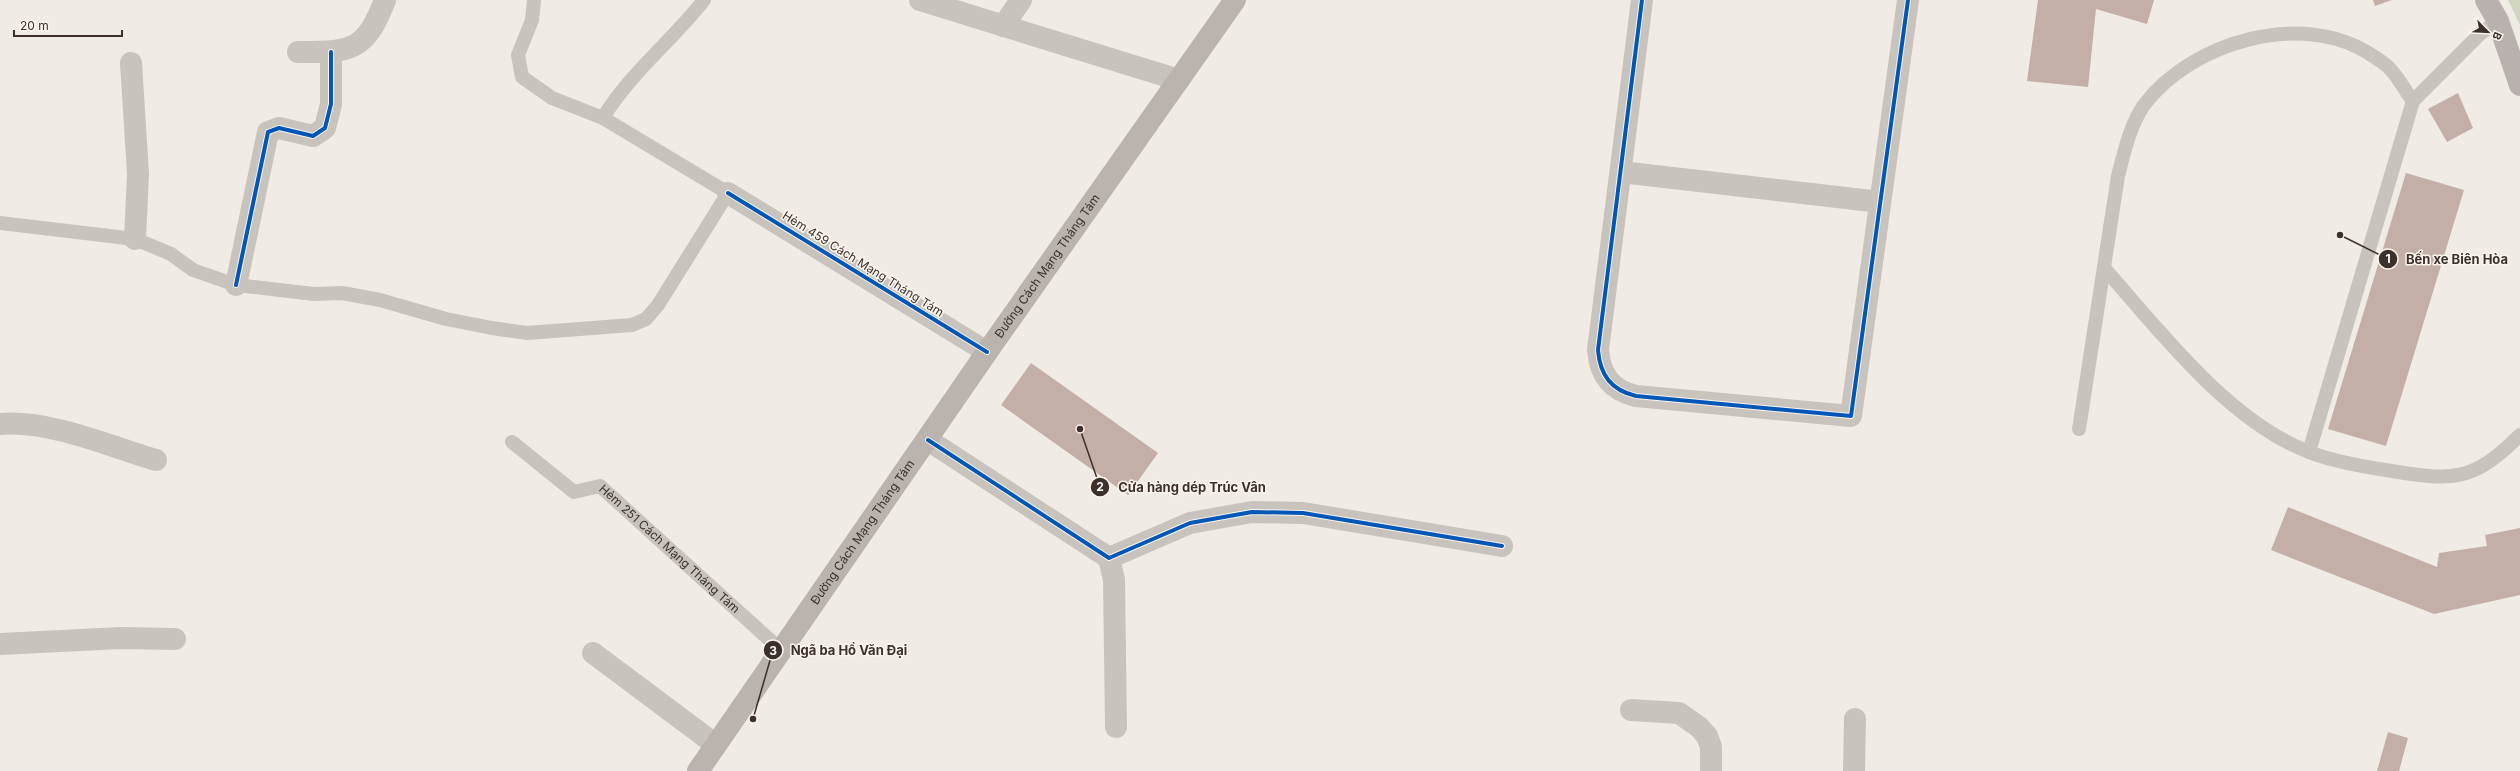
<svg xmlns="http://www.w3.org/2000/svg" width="2520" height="771" font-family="Inter,sans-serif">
<rect width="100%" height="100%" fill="#f0ebe5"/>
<polygon fill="#d1d6bf" points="2508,0 2520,0 2520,25"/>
<g fill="#c3afa7">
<polygon points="2038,0 2154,0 2147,24 2096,9 2088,87 2027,81"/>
<polygon points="2373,0 2392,0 2375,6"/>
<polygon points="2458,93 2473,128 2447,142 2428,109"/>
<polygon points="2406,173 2464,190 2386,446 2328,429"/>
<polygon points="1031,363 1158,453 1128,495 1001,405"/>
<polygon points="2288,507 2437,567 2439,553 2487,546 2485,535 2520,528 2520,595 2434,614 2271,550"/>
<polygon points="2388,732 2408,738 2399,771 2377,771"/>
</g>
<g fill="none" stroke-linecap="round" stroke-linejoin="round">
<g stroke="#c9c3be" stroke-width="14">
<path d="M603,118C630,73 672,41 704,0"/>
<polyline points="0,223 135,239 171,254 193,270 236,285 314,294 342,293 380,300 446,319 492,328 527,333 632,325 646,319 658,305 728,193 603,118 552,98 522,77 518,55 532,20 534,0"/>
<path d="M2104,268C2160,331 2228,421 2309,452C2334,462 2365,467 2392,471C2453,481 2473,482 2520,435"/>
<path d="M2079,429L2118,176C2124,153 2130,125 2144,105C2192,41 2305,9 2373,56C2379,60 2386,64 2390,69C2399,78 2405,91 2413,101"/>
<path id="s1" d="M512,442L574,492L600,486L782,651"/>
<polyline points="2309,452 2413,101 2481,33 2498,21"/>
</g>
<g stroke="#c9c3be" stroke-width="22">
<polyline points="920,0 1179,80"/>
<path d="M1642,0L1598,350C1600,375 1611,390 1636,396L1851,416L1908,0"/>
<polyline points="1003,26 1021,0"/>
<path d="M298,52C351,52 365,52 385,0"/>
<polyline points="131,63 138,174 135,239"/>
<polyline points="1621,172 1880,202"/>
<polyline points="728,193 987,352"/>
<polyline points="236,285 268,132 279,128 313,136 325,128 331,104 331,52"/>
<path d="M0,424C50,420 109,446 156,460"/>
<polyline points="928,440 1109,558 1190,523 1252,512 1303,513 1502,546"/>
<polyline points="1109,558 1114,580 1116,727"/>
<polyline points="0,644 121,638 175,639"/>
<polyline points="593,653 716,745"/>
<polyline points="1631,710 1679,713 1699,727 1707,736 1711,747 1711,771"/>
<polyline points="1854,771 1855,719"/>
</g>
<path stroke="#bab3ae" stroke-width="22" id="s2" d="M698,771L987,352L1235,0"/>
<polyline stroke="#b8b1ad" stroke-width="22" points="2486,0 2498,21 2520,85"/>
<g stroke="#fbf5ee" stroke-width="6">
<g id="cycleway">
<path d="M1642,0L1598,350C1600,375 1611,390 1636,396L1851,416L1908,0"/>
<polyline points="728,193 987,352"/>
<polyline points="236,285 268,132 279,128 313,136 325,128 331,104 331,52"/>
<polyline points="928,440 1109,558 1190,523 1252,512 1303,513 1502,546"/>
</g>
</g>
<use href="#cycleway" stroke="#0057b8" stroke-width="4"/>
</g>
<g text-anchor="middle" stroke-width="3" stroke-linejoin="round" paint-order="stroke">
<g font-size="12" fill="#3b302b" stroke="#fbf5ee">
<text transform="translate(863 264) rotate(32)" y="4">Hẻm 459 Cách Mạng Tháng Tám</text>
<text dy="4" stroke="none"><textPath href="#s2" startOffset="614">Đường Cách Mạng Tháng Tám</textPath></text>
<text dy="4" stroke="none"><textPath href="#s2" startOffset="290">Đường Cách Mạng Tháng Tám</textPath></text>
<text dy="4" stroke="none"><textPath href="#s1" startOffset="200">Hẻm 251 Cách Mạng Tháng Tám</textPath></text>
</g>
</g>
<path fill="none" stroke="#3b302b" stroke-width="1.5" d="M2340 235L2388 259M1080 429L1100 487M753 719L773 650"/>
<g fill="#3b302b" stroke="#fbf5ee" stroke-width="1.5">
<circle cx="2340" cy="235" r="4"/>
<circle cx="1080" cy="429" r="4"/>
<circle cx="753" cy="719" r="4"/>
<circle cx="2388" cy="259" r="10"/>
<circle cx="1100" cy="487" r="10"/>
<circle cx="773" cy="650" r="10"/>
</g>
<g font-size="12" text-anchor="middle" font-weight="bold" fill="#fff">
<text x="2388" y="263">1</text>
<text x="1100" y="491">2</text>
<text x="773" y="655">3</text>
</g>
<g font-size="13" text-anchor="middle" font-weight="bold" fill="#3b302b" stroke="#fbf5ee" stroke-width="3" stroke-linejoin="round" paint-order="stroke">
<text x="2457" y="264">Bến xe Biên Hòa</text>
<text x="1192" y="492">Cửa hàng dép Trúc Vân</text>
<text x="849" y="655">Ngã ba Hồ Văn Đại</text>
</g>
<g transform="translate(2488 32) rotate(114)" stroke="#fbf5ee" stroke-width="3" paint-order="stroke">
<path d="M0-3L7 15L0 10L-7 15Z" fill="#3b302b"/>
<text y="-6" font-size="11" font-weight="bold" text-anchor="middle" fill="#3b302b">B</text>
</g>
<path d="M14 30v6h108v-6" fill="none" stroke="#3b302b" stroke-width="2"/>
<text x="20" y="30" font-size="12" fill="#3b302b" stroke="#fbf5ee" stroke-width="3" paint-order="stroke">20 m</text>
</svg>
